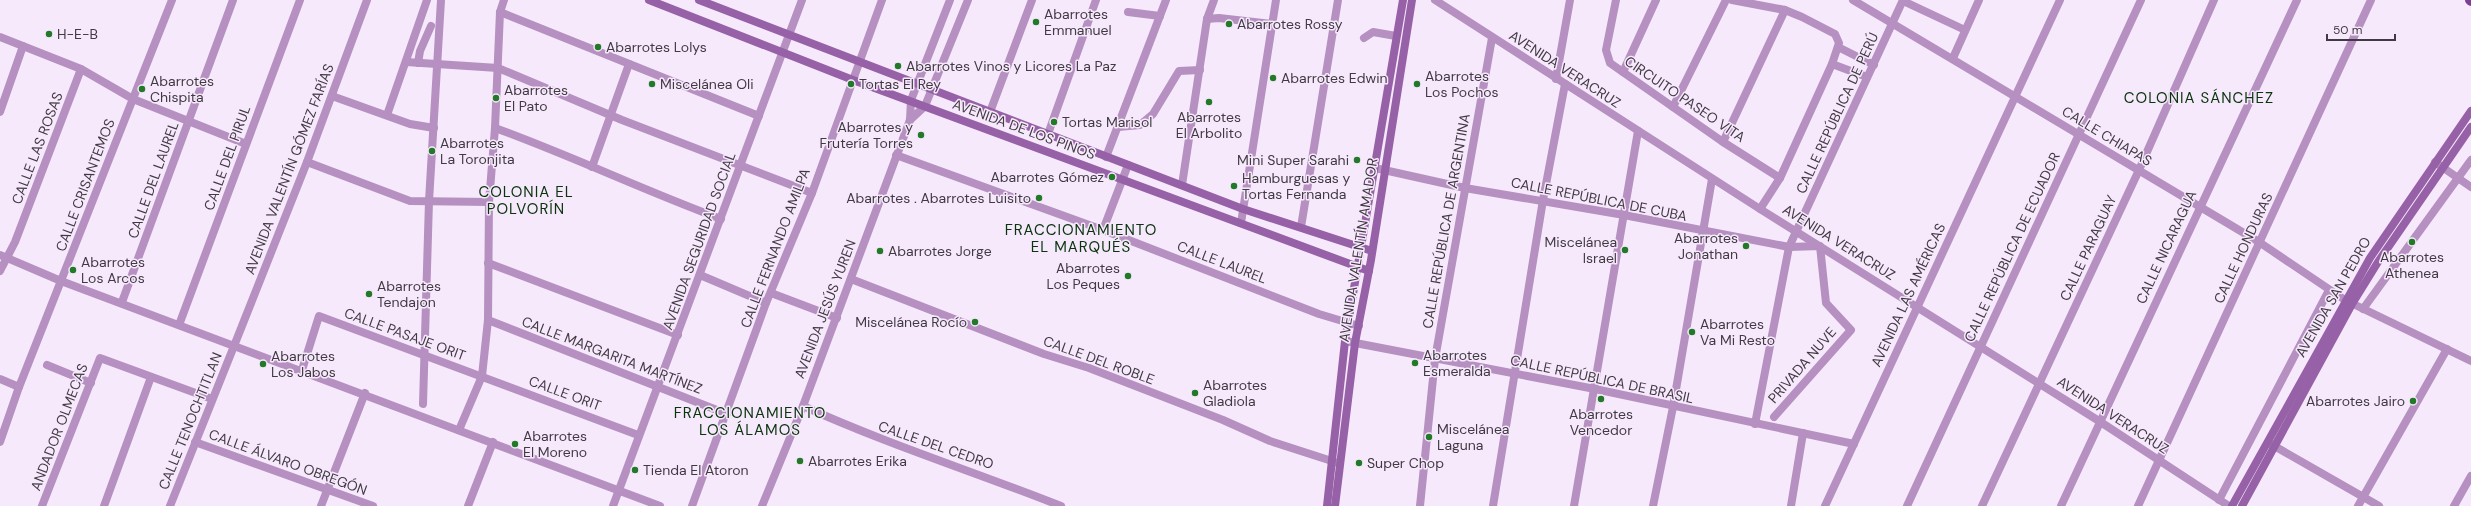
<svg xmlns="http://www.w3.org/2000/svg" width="2471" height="506" font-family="'DM Sans',sans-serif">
<rect width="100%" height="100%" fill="#f7e9fc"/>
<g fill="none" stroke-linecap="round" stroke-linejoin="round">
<g stroke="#b590c0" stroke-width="8">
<polyline points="1616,0 1606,50 1610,63 1723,142 1780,178"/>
<polyline points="1732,0 1785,10 1802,17 1835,34 1839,43 1832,64 1780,178 1760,209"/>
<polyline points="1853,0 2259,242 2345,300 2471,361"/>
<polyline points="1903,1 1965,30"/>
<polyline points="500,12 759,116"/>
<polyline points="1128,12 1160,16"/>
<polyline points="1207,19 1219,18 1272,24"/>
<polyline points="0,37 81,69 133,99 246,144"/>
<polyline points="1364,38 1373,32 1396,36"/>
<polyline points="1838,47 1874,65"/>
<polyline points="1953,58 1979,0"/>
<polyline points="406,62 498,68 622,120 812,193"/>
<polyline points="418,63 420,51 431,26"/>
<polyline points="1832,64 1867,77"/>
<polyline points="1623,72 1656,0"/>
<polyline points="1556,79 1570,0"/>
<polyline points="332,96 410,124 434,128"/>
<polyline points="1673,107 1726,0"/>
<polyline points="0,112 23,46"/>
<polyline points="990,112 1032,0"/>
<polyline points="387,115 427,0"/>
<polyline points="1118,127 1140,125 1153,114 1179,71 1200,70"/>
<path d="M495,128C572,156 645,191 721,219"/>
<polyline points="1048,134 1096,0"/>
<polyline points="1723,142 1785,10"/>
<polyline points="896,155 1103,230 1319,314 1359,326"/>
<polyline points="1106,157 1166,0"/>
<polyline points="307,162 410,201 489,202"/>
<polyline points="2435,162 2471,187"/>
<polyline points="592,167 629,64"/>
<polyline points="1375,168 1465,188 1624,215 1789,247 1820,246 1826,303 1851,330 1774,417"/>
<polyline points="1182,185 1207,19 1214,0"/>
<polyline points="1241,223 1276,0"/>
<polyline points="1301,227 1338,0"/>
<polyline points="1103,230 1128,165"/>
<polyline points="488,263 678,335"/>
<polyline points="0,271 15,242 81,69"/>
<polyline points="700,275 766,303"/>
<polyline points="851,279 1044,354 1089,368 1223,420 1270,441 1338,463"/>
<polyline points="771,293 837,318"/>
<polyline points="122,302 233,0"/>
<polyline points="2363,309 2471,160"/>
<polyline points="488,320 727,414"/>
<polyline points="179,325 300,0"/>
<polyline points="1345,341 1595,389 1854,444"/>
<polyline points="234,346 307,162 367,0"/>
<polyline points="47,365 91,383"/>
<polyline points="302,370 319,316 638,435"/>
<polyline points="0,379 19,387"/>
<polyline points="423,404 429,201 441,0"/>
<path d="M803,406C887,444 975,472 1061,506"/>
<polyline points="1755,424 1789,247 1903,0"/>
<polyline points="0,442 19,387 172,0"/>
<polyline points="195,442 373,506"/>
<polyline points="2269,443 2379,506"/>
<polyline points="2219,500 2329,290"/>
<polyline points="42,506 100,358 212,399"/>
<polyline points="104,506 151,377"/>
<polyline points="321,506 365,393"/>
<polyline points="468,506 493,442"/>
<polyline points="613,506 802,0"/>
<polyline points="692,506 766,303 812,193 882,0"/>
<polyline points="1420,506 1435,359 1492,38"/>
<polyline points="1493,506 1543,200 1565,84"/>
<polyline points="1574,506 1638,131"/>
<polyline points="1653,506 1673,407 1712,179"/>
<polyline points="1791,506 1803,433"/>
<polyline points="1825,506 2060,0"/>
<polyline points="1907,506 2141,0"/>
<polyline points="1982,506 2139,170 2214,0"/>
<polyline points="2061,506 2297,0"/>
<polyline points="2138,506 2371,0"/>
<polyline points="2358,506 2447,349"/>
<polyline points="2454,506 2471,476"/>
</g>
<g stroke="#b590c0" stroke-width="8">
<polyline points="1435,0 1760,209 2099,421 2229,506"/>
<polyline points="910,120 925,106 968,0"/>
<polyline points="0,255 61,281 660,506"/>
<polyline points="459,430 482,376 488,320 489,202 495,128 500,12 504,0"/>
<polyline points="170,506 234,346"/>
<polyline points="762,506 803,406 910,120 911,100 950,0"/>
</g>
<g stroke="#9761a7" stroke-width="8">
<polyline points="649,0 853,80 1369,271"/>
<polyline points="699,0 1243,209 1372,251"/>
<polyline points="1327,506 1345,341 1403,0"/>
<polyline points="1335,506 1355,343 1371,260 1412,0"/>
<polyline points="2232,506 2370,258 2471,111"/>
<polyline points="2242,506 2352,304 2378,262 2471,127"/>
</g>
<polyline stroke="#803d94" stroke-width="10" points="2470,0 2471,1"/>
</g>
<g fill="#227a29" stroke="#f7e9fc" stroke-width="1.5">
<circle cx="1036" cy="22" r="4"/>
<circle cx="1229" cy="24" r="4"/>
<circle cx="49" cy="34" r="4"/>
<circle cx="598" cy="47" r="4"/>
<circle cx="898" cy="66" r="4"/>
<circle cx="1273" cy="78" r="4"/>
<circle cx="652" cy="84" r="4"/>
<circle cx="851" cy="84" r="4"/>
<circle cx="1417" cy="84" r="4"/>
<circle cx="142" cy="89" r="4"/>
<circle cx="496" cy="98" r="4"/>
<circle cx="1209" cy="102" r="4"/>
<circle cx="1054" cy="122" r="4"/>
<circle cx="921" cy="135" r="4"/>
<circle cx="432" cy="151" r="4"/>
<circle cx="1357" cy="160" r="4"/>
<circle cx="1112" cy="177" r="4"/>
<circle cx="1234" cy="186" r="4"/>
<circle cx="1039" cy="198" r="4"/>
<circle cx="2412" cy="242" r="4"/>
<circle cx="1746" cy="246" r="4"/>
<circle cx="1625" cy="250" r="4"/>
<circle cx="880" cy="251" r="4"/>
<circle cx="73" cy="270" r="4"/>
<circle cx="1128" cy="276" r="4"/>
<circle cx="369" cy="294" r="4"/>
<circle cx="975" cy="322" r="4"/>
<circle cx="1692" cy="332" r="4"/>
<circle cx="1415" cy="363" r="4"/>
<circle cx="263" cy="364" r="4"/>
<circle cx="1195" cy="393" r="4"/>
<circle cx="1601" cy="399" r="4"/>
<circle cx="2413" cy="401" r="4"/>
<circle cx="1429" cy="437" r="4"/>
<circle cx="515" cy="444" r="4"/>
<circle cx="800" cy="461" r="4"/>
<circle cx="1359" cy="463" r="4"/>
<circle cx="635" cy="470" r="4"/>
</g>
<g text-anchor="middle" stroke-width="3" stroke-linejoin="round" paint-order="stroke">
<g font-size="14" fill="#413a43" stroke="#f7e9fc" text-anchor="start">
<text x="1044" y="19">Abarrotes<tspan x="1044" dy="16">Emmanuel</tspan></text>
<text x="1237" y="29">Abarrotes Rossy</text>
<text x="57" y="39">H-E-B</text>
<text x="606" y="52">Abarrotes Lolys</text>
<text x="906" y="71">Abarrotes Vinos y Licores La Paz</text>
<text x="1425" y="81">Abarrotes<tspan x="1425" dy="16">Los Pochos</tspan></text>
<text x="1281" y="83">Abarrotes Edwin</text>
<text x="150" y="86">Abarrotes<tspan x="150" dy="16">Chispita</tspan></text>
<text x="660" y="89">Miscelánea Oli</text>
<text x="859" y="89">Tortas El Rey</text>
<text x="504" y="95">Abarrotes<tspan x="504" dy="16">El Pato</tspan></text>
<text x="1209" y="122" text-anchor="middle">Abarrotes<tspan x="1209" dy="16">El Arbolito</tspan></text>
<text x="1062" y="127">Tortas Marisol</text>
<text x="913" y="132" text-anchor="end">Abarrotes y<tspan x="913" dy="16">Frutería Torres</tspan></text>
<text x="440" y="148">Abarrotes<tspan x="440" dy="16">La Toronjita</tspan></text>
<text x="1349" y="165" text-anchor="end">Mini Super Sarahi</text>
<text x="1104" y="182" text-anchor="end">Abarrotes Gómez</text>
<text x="1242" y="183">Hamburguesas y<tspan x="1242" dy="16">Tortas Fernanda</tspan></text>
<text x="1031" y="203" text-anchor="end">Abarrotes . Abarrotes Luisito</text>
<text x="1738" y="243" text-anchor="end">Abarrotes<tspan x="1738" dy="16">Jonathan</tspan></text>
<text x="1617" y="247" text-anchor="end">Miscelánea<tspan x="1617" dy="16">Israel</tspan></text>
<text x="888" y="256">Abarrotes Jorge</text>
<text x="2412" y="262" text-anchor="middle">Abarrotes<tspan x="2412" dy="16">Athenea</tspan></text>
<text x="81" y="267">Abarrotes<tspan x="81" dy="16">Los Arcos</tspan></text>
<text x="1120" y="273" text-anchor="end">Abarrotes<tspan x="1120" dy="16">Los Peques</tspan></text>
<text x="377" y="291">Abarrotes<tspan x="377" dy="16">Tendajon</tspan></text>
<text x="967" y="327" text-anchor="end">Miscelánea Rocío</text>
<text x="1700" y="329">Abarrotes<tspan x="1700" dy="16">Va Mi Resto</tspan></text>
<text x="1423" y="360">Abarrotes<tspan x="1423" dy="16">Esmeralda</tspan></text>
<text x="271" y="361">Abarrotes<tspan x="271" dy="16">Los Jabos</tspan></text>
<text x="1203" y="390">Abarrotes<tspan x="1203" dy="16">Gladiola</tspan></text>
<text x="2405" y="406" text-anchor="end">Abarrotes Jairo</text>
<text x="1601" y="419" text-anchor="middle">Abarrotes<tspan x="1601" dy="16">Vencedor</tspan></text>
<text x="1437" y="434">Miscelánea<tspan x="1437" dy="16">Laguna</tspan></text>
<text x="523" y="441">Abarrotes<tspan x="523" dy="16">El Moreno</tspan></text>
<text x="808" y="466">Abarrotes Erika</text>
<text x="1367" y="468">Super Chop</text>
<text x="643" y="475">Tienda El Atoron</text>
</g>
<g font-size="14" fill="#413a43" stroke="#f7e9fc">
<text transform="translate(1565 69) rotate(33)" y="5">AVENIDA VERACRUZ</text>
<text transform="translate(1685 99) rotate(34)" y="5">CIRCUITO PASEO VITA</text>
<text transform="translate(1837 113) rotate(-65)" y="5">CALLE REPÚBLICA DE PERÚ</text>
<text transform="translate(1024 129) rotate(20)" y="5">AVENIDA DE LOS PINOS</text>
<text transform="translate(2107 136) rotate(31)" y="5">CALLE CHIAPAS</text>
<text transform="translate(37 148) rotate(-69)" y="5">CALLE LAS ROSAS</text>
<text transform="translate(227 158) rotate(-70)" y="5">CALLE DEL PIRUL</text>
<text transform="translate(289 169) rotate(-69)" y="5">AVENIDA VALENTÍN GÓMEZ FARÍAS</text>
<text transform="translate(153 180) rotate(-70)" y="5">CALLE DEL LAUREL</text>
<text transform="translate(85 185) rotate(-69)" y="5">CALLE CRISANTEMOS</text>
<text transform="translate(1599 199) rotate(11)" y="5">CALLE REPÚBLICA DE CUBA</text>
<text transform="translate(1446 221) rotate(-80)" y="5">CALLE REPÚBLICA DE ARGENTINA</text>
<text transform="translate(699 241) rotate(-70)" y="5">AVENIDA SEGURIDAD SOCIAL</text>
<text transform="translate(1839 242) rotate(32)" y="5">AVENIDA VERACRUZ</text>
<text transform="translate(2012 247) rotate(-65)" y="5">CALLE REPÚBLICA DE ECUADOR</text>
<text transform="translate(2166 247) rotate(-65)" y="5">CALLE NICARAGUA</text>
<text transform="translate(775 248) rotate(-69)" y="5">CALLE FERNANDO AMILPA</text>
<text transform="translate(2088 248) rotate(-65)" y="5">CALLE PARAGUAY</text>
<text transform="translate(2243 248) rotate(-65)" y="5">CALLE HONDURAS</text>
<text transform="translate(1358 250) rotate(-81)" y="5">AVENIDA VALENTÍN AMADOR</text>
<text transform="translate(1222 262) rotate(21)" y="5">CALLE LAUREL</text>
<text transform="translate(1908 295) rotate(-65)" y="5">AVENIDA LAS AMÉRICAS</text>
<text transform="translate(2333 297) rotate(-60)" y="5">AVENIDA SAN PEDRO</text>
<text transform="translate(825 309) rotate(-69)" y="5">AVENIDA JESÚS YUREN</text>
<text transform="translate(405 334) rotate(20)" y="5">CALLE PASAJE ORIT</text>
<text transform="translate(612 355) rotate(21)" y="5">CALLE MARGARITA MARTÍNEZ</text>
<text transform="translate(1099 360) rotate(20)" y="5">CALLE DEL ROBLE</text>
<text transform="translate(1802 365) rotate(-49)" y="5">PRIVADA NUVE</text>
<text transform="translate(1602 379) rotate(12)" y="5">CALLE REPÚBLICA DE BRASIL</text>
<text transform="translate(565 393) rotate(20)" y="5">CALLE ORIT</text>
<text transform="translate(2113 415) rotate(33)" y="5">AVENIDA VERACRUZ</text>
<text transform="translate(190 421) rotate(-68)" y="5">CALLE TENOCHTITLAN</text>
<text transform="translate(59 427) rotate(-69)" y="5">ANDADOR OLMECAS</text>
<text transform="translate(936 445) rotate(19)" y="5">CALLE DEL CEDRO</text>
<text transform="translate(288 462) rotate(20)" y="5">CALLE ÁLVARO OBREGÓN</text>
</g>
<g font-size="15" letter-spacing="1" fill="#09340c" stroke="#f7e9fc">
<text x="2199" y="103">COLONIA SÁNCHEZ</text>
<text x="526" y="197">COLONIA EL<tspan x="526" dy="17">POLVORÍN</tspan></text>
<text x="1081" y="235">FRACCIONAMIENTO<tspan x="1081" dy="17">EL MARQUÉS</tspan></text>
<text x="750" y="418">FRACCIONAMIENTO<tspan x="750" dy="17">LOS ÁLAMOS</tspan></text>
</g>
</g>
<path d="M2327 34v6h68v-6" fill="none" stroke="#413a43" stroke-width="2"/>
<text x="2333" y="34" font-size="12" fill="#413a43" stroke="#f7e9fc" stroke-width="3" paint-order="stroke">50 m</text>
</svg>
